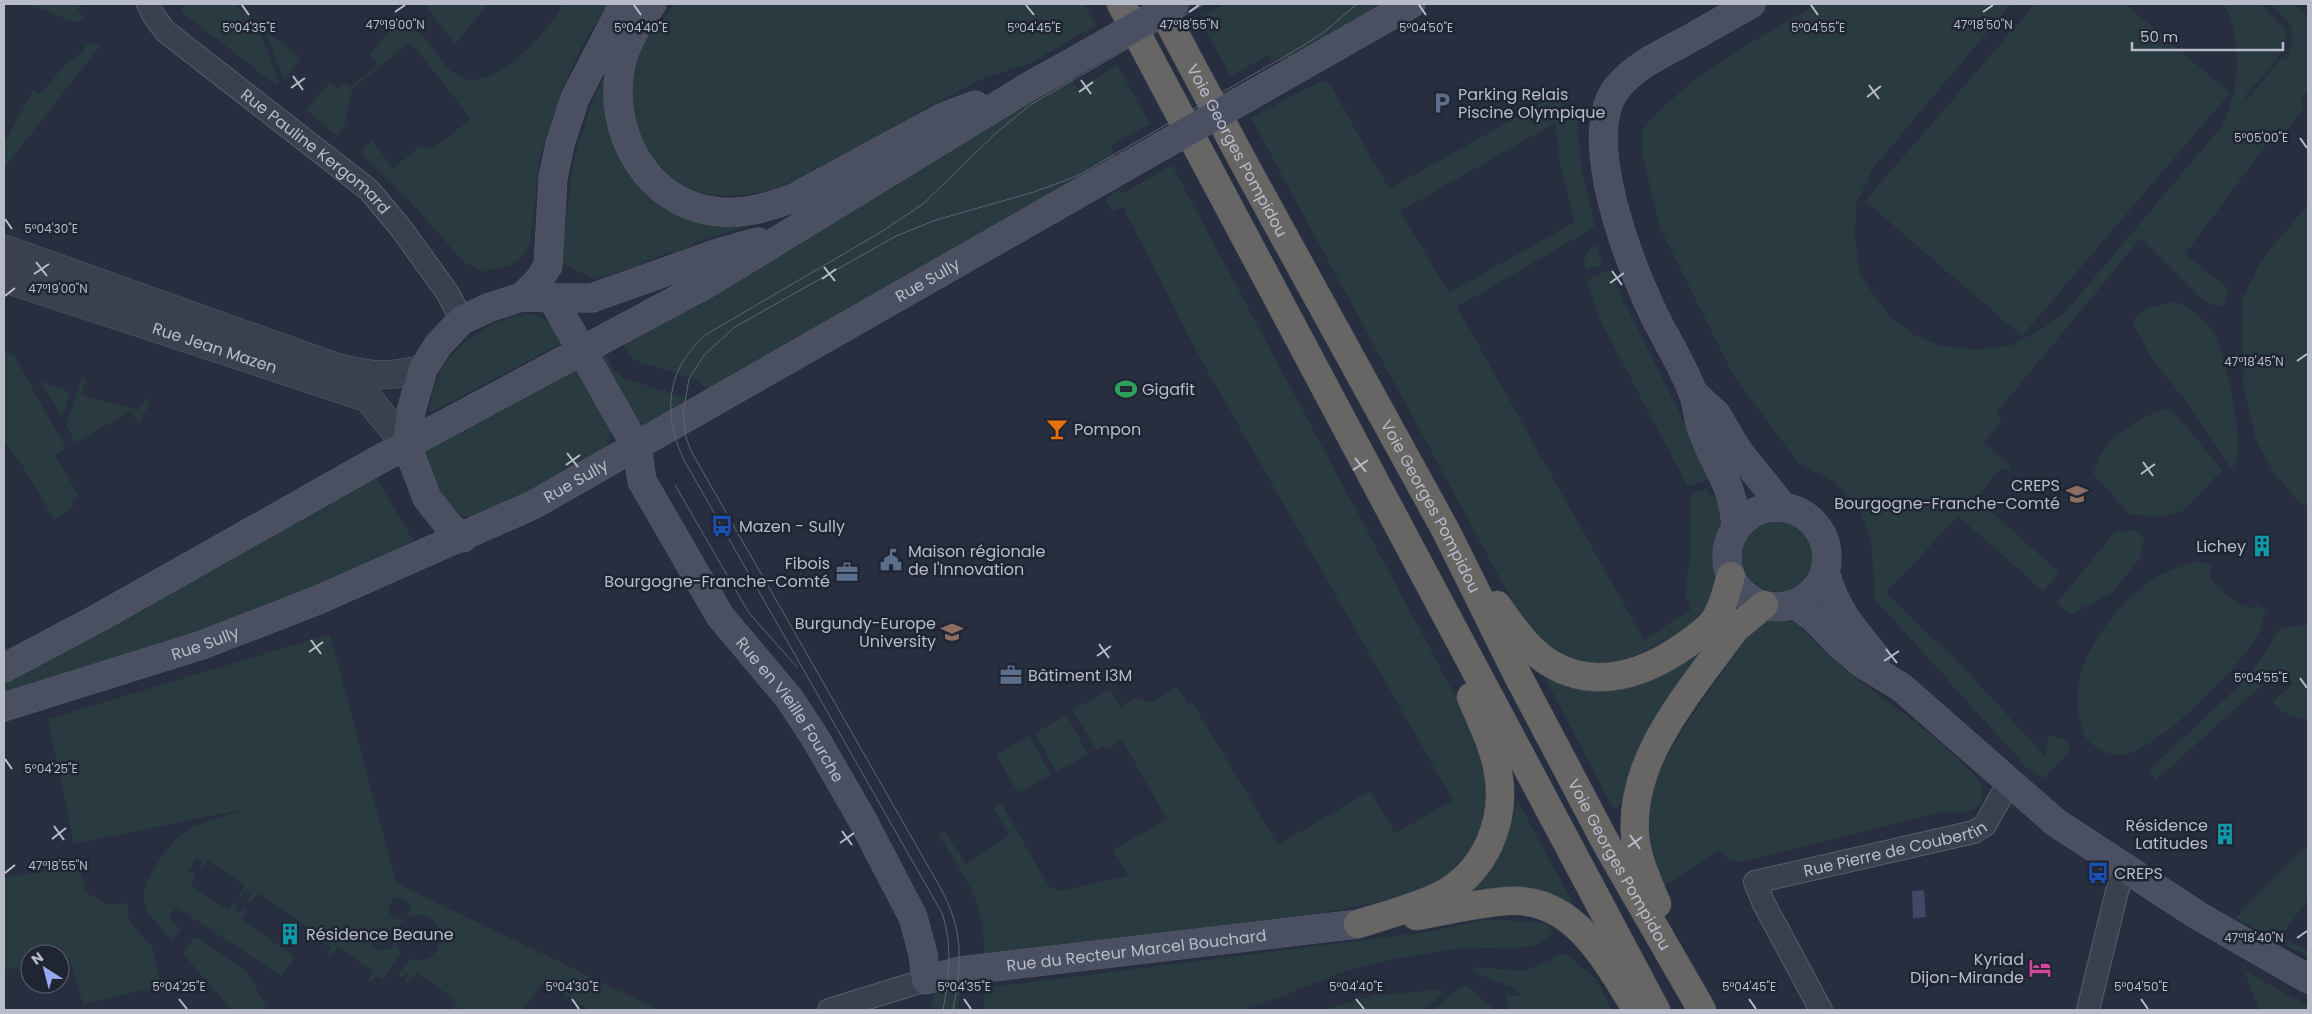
<svg xmlns="http://www.w3.org/2000/svg" width="2312" height="1014" font-family="Poppins,sans-serif">
<rect width="100%" height="100%" fill="#272e3f"/>
<g fill="#293a40" fill-rule="evenodd">
<polygon points="29,4 82,4 76,11 84,17 77,23"/>
<polygon points="186,4 234,4 256,22 279,82 276,85 180,11"/>
<polygon points="425,4 488,4 455,44"/>
<path d="M562,4H608L582,46L564,84L540,157L530,245L520,259L507,266L482,272L464,262L407,198L361,153L372,139L393,169L420,146L431,150L471,119L418,51L408,44L352,89L345,124L338,137L306,110L330,82L338,88L344,83L350,87L379,64L370,55L398,19C404,23 413,26 418,31C432,44 440,64 456,75C489,98 551,31 562,4Z"/>
<path d="M675,4H1084L1096,25L1031,63L982,79L961,90C923,109 886,132 849,153C824,166 798,182 770,190C746,197 708,199 685,186C674,180 665,170 656,162C615,121 633,70 651,24L664,18Z"/>
<polygon points="1224,4 1388,4 1281,65 1278,58 1272,61 1268,55 1231,77 1199,18"/>
<path d="M1816,4H2011L1873,168L1856,204L1855,236L1860,273L1874,296L1891,317L1915,335L1941,346L1979,350L2012,345L2042,329L2067,310L2222,126C2226,114 2233,101 2235,89C2239,60 2238,29 2224,4H2260L2278,21L2287,33C2284,58 2261,77 2245,96L2244,104L2281,58L2285,60C2300,32 2292,23 2270,4H2294L2308,16V90L2301,99V104L2305,107L2285,133L2279,128L2185,254L2228,288L2224,305L2217,307L2201,298L2141,238L1996,413L2002,420L1984,442L2011,467L2008,471L2001,468L1976,498L2060,573L2043,591L1958,516L1886,593L1964,668L2045,756L2048,736L2061,738L2068,743L2069,752L2044,779L2026,767L1875,599L1871,540L1858,507L1833,481L1798,463L1734,376L1660,227L1642,153V131L1657,112L1692,82L1747,45Z"/>
<polygon points="2035,4 2126,4 2230,93 2022,336 1865,201"/>
<polygon points="265,30 301,58 284,80"/>
<polygon points="88,42 101,45 4,168 4,144 33,90 40,94 67,63 82,53"/>
<polygon points="1117,65 1150,124 1110,146 1118,160 709,394 702,383 695,379 633,360 622,342 1069,75 1077,89"/>
<polygon points="607,71 642,183 772,218 693,244 674,257 671,251 640,265 594,280 561,262 573,161 591,104"/>
<path d="M1323,80L1331,86L1389,189L1558,94L1565,115L1574,112L1577,115L1581,167L1595,227L1457,307L1644,640L1691,609L1685,594L1690,554L1691,494L1706,488L1710,496L1723,492C1723,502 1725,516 1723,526C1721,535 1715,542 1714,551C1713,568 1718,583 1710,599C1699,620 1682,631 1662,642C1598,680 1556,667 1515,606L1251,118ZM1555,123L1560,164L1575,222L1449,293L1400,211Z"/>
<path d="M1172,165L1458,701C1485,760 1506,820 1451,871C1409,910 1254,921 1195,929C1124,938 1054,947 984,956C984,940 983,925 979,909C972,883 952,858 939,834L945,831L966,865L1009,835L994,808L1001,803L1049,887L1058,891L1128,876L1113,850L1167,819L1122,740L1106,749L1104,745L1096,750L1073,710L1108,690L1111,691L1121,707L1135,698L1151,702L1177,687L1188,704L1192,702L1278,845L1370,791L1395,833L1453,800L1196,351L1123,207L1112,212L1106,201L1108,197L1119,190L1122,194Z"/>
<polygon points="2308,204 2308,507 2300,503 2274,473 2256,440 2244,390 2242,339 2243,297 2261,261"/>
<path d="M1596,245L1603,265L1586,270C1583,258 1583,251 1596,245Z"/>
<polygon points="1610,270 1624,302 1712,478 1688,487 1599,318 1587,282 1591,277"/>
<path d="M2177,302C2191,309 2201,315 2211,328C2226,349 2239,424 2238,451C2238,458 2234,464 2232,470L2186,401L2151,357L2132,322C2143,306 2160,305 2177,302Z"/>
<path d="M530,314C546,317 557,328 564,342L428,414C431,401 433,388 438,376C454,343 494,316 530,314Z"/>
<polygon points="604,351 614,370 623,378 686,398 691,404 643,430 603,361"/>
<polygon points="5,354 13,354 66,448 55,455 79,497 71,502 74,507 54,519 22,465 4,441"/>
<polygon points="577,362 612,431 607,445 598,456 569,474 474,519 457,515 446,502 421,449"/>
<polygon points="82,377 86,379 81,395 138,410 147,397 149,405 139,423 130,411 75,443 66,425"/>
<polygon points="41,381 70,392 62,418"/>
<path d="M2167,408L2182,422L2222,470L2184,510L2167,516L2131,515L2093,474C2096,467 2098,459 2102,452C2112,435 2148,413 2167,408Z"/>
<polygon points="375,474 416,546 225,624 4,696 4,681 128,617"/>
<circle cx="1778" cy="556" r="36"/>
<polygon points="2136,530 2144,538 2141,557 2113,592 2070,615 2057,603 2115,532"/>
<path d="M2193,562H2203L2212,566L2209,575L2210,579C2223,592 2236,605 2254,608L2258,603L2266,610C2263,616 2263,622 2261,628C2258,636 2252,644 2247,651C2227,679 2155,752 2120,755C2110,756 2092,747 2087,739C2083,735 2082,727 2080,721C2066,670 2107,616 2145,585C2159,574 2176,568 2193,562Z"/>
<path d="M1774,620L1797,622C1832,665 1881,695 1924,729C1944,744 1962,763 1980,781C1990,814 1965,814 1942,812L1742,862L1729,860L1718,851L1664,886C1655,859 1646,831 1650,803C1656,759 1711,690 1737,651C1742,635 1759,624 1774,620Z"/>
<path d="M2308,624V718C2293,720 2281,713 2272,702L2293,684L2280,669L2156,780L2148,771L2246,679L2262,658L2279,629Z"/>
<path d="M330,634L396,883L659,1010H588L544,981L523,1010H463L459,1007L456,1010H452L457,1001L417,973L408,983L405,981L410,974L406,972L402,977L398,976L410,959C453,969 448,900 406,918L411,907L405,899L395,897L388,906C388,916 395,922 405,919L398,927L395,937C389,920 367,928 372,945L378,951L390,949L395,940L401,953L383,980L376,976L371,982L368,980L373,971L337,947L330,956L328,954L332,947L326,943L321,950L325,939L258,893L250,904L247,901L251,893L246,890L241,897L239,895L245,885L207,860L201,870L199,868L202,862L197,858L188,871L196,876L191,886L228,911L235,901L237,904L234,911L239,913L243,908L246,910L241,920L296,957L281,976L176,907L169,918L181,929L173,941C163,930 147,916 144,901C139,883 171,840 186,831C202,821 224,819 239,810L74,844L48,719Z"/>
<path d="M1699,652L1703,656L1631,769L1621,804L1616,809L1612,807L1547,681L1548,677C1614,707 1641,682 1699,652Z"/>
<polygon points="1066,715 1088,754 1057,772 1035,733"/>
<polygon points="1029,736 1051,775 1018,793 996,755"/>
<path d="M1517,800L1572,901L1570,904L1550,897L1465,893C1499,867 1507,840 1517,800Z"/>
<polygon points="2308,845 2308,900 2281,936 2308,951 2308,957 2235,918"/>
<polygon points="78,864 86,892 108,905 128,903 129,921 153,948 161,986 83,1004 69,957 60,959 60,954 30,954 30,965 4,970 4,878"/>
<polygon points="1492,919 1548,923 1553,932 1545,940 1531,947 1456,949 1405,957 1352,969 1245,1010 984,1010 984,988 1427,932"/>
<polygon points="193,938 197,938 246,971 266,1005 263,1010 232,1010 183,954"/>
<polygon points="1564,953 1596,979 1612,1010 1509,1010 1505,995 1521,996 1512,987 1474,972 1473,967 1526,971"/>
<polygon points="2244,970 2308,1006 2308,1010 2259,1010"/>
<polygon points="955,984 962,986 957,1010 933,1007 932,999 937,989"/>
<polygon points="1466,985 1495,1010 1432,1010 1453,993"/>
<polygon points="1441,990 1445,993 1422,1010 1323,1010 1373,995"/>
</g>
<polygon fill="#3f4966" points="1924,890 1926,917 1913,918 1912,891"/>
<g fill="none" stroke-linecap="round" stroke-linejoin="round">
<g stroke="#595e6c" stroke-width="24">
<g id="minor">
<path id="s1" d="M148,4L154,16L165,31L369,190L400,227L447,292L462,320"/>
<polyline points="829,1010 926,980"/>
<path id="s2" d="M1821,1010L1764,904L1755,882L1974,832L1985,825L2009,782"/>
<polyline points="2088,1010 2117,891 2125,868"/>
</g>
</g>
<g stroke="#595e6c" stroke-width="29">
<g id="tertiary">
<path d="M4,249L335,367C372,376 386,378 423,369"/>
<path id="s3" d="M4,278L368,398L407,446"/>
</g>
</g>
<g stroke="#595e6c" stroke-width="29">
<g id="secondary">
<path d="M652,4C640,20 627,41 622,61C604,129 647,207 721,212C747,214 772,206 796,197L943,117L975,105"/>
<polyline points="1283,77 1411,4"/>
<polyline points="522,297 538,281 548,266 553,178 560,144 575,98 624,4"/>
<polyline points="552,298 592,298 721,252 758,242"/>
<polyline points="1693,393 1716,414 1738,451 1783,507"/>
<circle cx="1777" cy="557" r="50"/>
<path d="M1736,528C1734,484 1716,468 1702,429C1697,418 1698,404 1693,393C1683,366 1667,341 1654,315C1630,264 1579,137 1617,88C1634,67 1659,55 1682,43C1705,30 1728,17 1751,4"/>
<path id="s4" d="M463,538L449,526L427,498L407,446L411,411L423,369L439,344L462,320L490,307L522,297L552,298L637,448L642,481L720,616L789,698L814,736L862,819L913,917L923,954L926,980L960,971L1358,924"/>
<path d="M1825,572C1836,610 1851,627 1876,657"/>
<polyline points="1795,604 1815,619 1839,644 1863,664 1901,687 2055,822 2197,915 2308,979"/>
<polyline points="4,668 100,617 380,459 708,283 1026,88 1062,68"/>
<path id="s5" d="M4,707L202,645L318,600L533,505L1111,175"/>
</g>
</g>
<g stroke="#464b59" stroke-width="29">
<g id="trunk">
<polyline points="1121,4 1656,1010"/>
<path id="s6" d="M1159,4L1246,167L1446,531L1517,674L1607,845L1702,1010"/>
<path d="M1497,605C1512,626 1529,652 1553,665C1597,690 1646,673 1684,646C1694,639 1705,632 1713,622C1723,610 1726,591 1731,576"/>
<path d="M1657,904C1648,882 1637,859 1635,834C1630,760 1685,698 1726,641L1735,629L1764,605"/>
<path d="M1416,916C1446,911 1477,903 1507,901C1575,896 1606,962 1637,1010"/>
<path d="M1358,924C1386,915 1415,908 1441,895C1485,872 1507,821 1498,772C1494,746 1481,721 1471,697"/>
</g>
</g>
<use href="#minor" stroke="#3b404f" stroke-width="22"/>
<use href="#tertiary" stroke="#3b404f" stroke-width="28"/>
<use href="#secondary" stroke="#4a4f62" stroke-width="28"/>
<use href="#trunk" stroke="#676664" stroke-width="28"/>
<g stroke="#5e6476" stroke-width="1">
<polyline points="675,485 749,613 797,667"/>
<path d="M943,1010C949,977 953,946 942,913L684,460C662,413 666,368 707,334L881,232L923,204L996,133L1030,105L1204,4"/>
<path d="M953,1010C962,962 964,931 940,887L691,451L686,437L683,413L689,379L704,355L735,327L896,236L936,220L1034,192L1077,176L1301,47L1324,32L1357,4"/>
</g>
<g stroke="#595e6c" stroke-width="29" stroke-linecap="butt">
<g id="secondary-bridge">
<polyline points="1062,68 1175,4"/>
<polyline points="1111,175 1283,77"/>
</g>
</g>
<use href="#secondary-bridge" stroke="#4a4f62" stroke-width="28"/>
</g>
<path fill="none" stroke="#b8bcc9" stroke-width="2" d="M242,5L249,15M634,5L641,15M1026,5L1034,15M1419,5L1426,15M1811,5L1818,15M395,12L405,5M1189,12L1199,5M1983,12L1993,5M293,76L303,90M1081,80L1091,94M1869,85L1879,99M291,88L305,78M1079,92L1093,82M1867,97L1881,86M2300,138L2307,148M5,219L12,229M36,262L47,276M824,267L835,281M1612,271L1622,285M34,274L49,264M822,279L836,269M1610,283L1624,273M5,296L15,288M2297,361L2307,354M567,453L578,467M1355,458L1366,472M2143,462L2153,476M566,465L580,455M1353,470L1368,460M2141,474L2155,464M311,640L321,654M1099,644L1109,658M1886,649L1897,663M309,652L323,642M1097,656L1111,646M1884,661L1899,651M2300,678L2307,688M5,759L12,769M54,826L64,840M842,831L852,845M1630,835L1640,849M52,839L66,828M840,843L854,833M1628,847L1642,837M5,873L15,865M2297,938L2307,931M179,999L187,1009M572,999L579,1009M964,999L971,1009M1356,999L1364,1009M1749,999L1756,1009M2141,999L2148,1009"/>
<defs>
<g id="parking-bare" transform="scale(1.725)"><path d="M-3.5-5.5H1a3.5 3.5 0 0 1 0 7H-1V5.5H-3.5ZM-1-3.4V-.6H.8a1.4 1.4 0 0 0 0-2.8Z" fill="#5c6f8a" stroke="#202534" stroke-width="2.5" paint-order="stroke"/></g>
<g id="stadium-bare" transform="scale(1.725)"><path d="M0-5a6.5 5 0 1 0 0 10a6.5 5 0 1 0 0-10ZM-3.5-1.8h7v3.6h-7Z" fill="#2e9e5b" stroke="#202534" stroke-width="2.5" paint-order="stroke"/></g>
<g id="bar-bare" transform="scale(1.725)"><path d="M-6-5H6L.8 .8V4.5H3.5V6h-7V4.5H-.8V.8Z" fill="#e8710a" stroke="#202534" stroke-width="2.5" paint-order="stroke"/></g>
<g id="university-bare" transform="scale(1.725)"><path d="M0-5L7-2L0 1L-7-2ZM-4 1L0 2.5L4 1V4Q0 6-4 4Z" fill="#8d6e63" stroke="#202534" stroke-width="2.5" paint-order="stroke"/></g>
<g id="bus-bare" transform="scale(1.725)"><path d="M-5-6H5V4H4V6H2V4H-2V6H-4V4H-5ZM-3.5-4V0h7V-4ZM-3.5 1.2v1.5H-2V1.2ZM2 1.2v1.5H3.5V1.2Z" fill="#1a4fb4" stroke="#202534" stroke-width="2.5" paint-order="stroke"/></g>
<g id="building-bare" transform="scale(1.725)"><path d="M-4-6H4V6H1V3H-1V6H-4ZM-2.5-4.3h1.7v1.8h-1.7ZM.8-4.3h1.7v1.8H.8ZM-2.5-1h1.7V.8h-1.7ZM.8-1h1.7V.8H.8Z" fill="#0f9aa8" stroke="#202534" stroke-width="2.5" paint-order="stroke"/></g>
<g id="civic-bare" transform="scale(1.725)"><path d="M-.6-6.5H3V-4.5H.6V-3L4-1V1h2V6H-6V1h2V-1L-.6-3ZM-1.2 2.5V6h2.4V2.5Z" fill="#5c6f8a" stroke="#202534" stroke-width="2.5" paint-order="stroke"/></g>
<g id="office-bare" transform="scale(1.725)"><path d="M-6-3h4V-5.5h4V-3h4V5H-6ZM-1-4.5V-3h2v-1.5ZM-6 0V1H6V0Z" fill="#5c6f8a" stroke="#202534" stroke-width="2.5" paint-order="stroke"/></g>
<g id="hotel-bare" transform="scale(1.725)"><path d="M-6-4.5h1.5V1H6V5H4.5V3h-9V5H-6ZM-4 0a1.8 1.8 0 1 1 3.6 0ZM.5 0V-2.5h3Q6-2.5 6 0Z" fill="#d1479c" stroke="#202534" stroke-width="2.5" paint-order="stroke"/></g>
</defs>
<g fill-rule="evenodd">
<use href="#parking-bare" x="1442" y="103"/>
<use href="#stadium-bare" x="1126" y="389"/>
<use href="#bar-bare" x="1057" y="429"/>
<use href="#university-bare" x="2077" y="494"/>
<use href="#bus-bare" x="722" y="526"/>
<use href="#building-bare" x="2262" y="546"/>
<use href="#civic-bare" x="891" y="560"/>
<use href="#office-bare" x="847" y="572"/>
<use href="#university-bare" x="952" y="632"/>
<use href="#office-bare" x="1011" y="675"/>
<use href="#building-bare" x="2225" y="834"/>
<use href="#bus-bare" x="2098" y="873"/>
<use href="#building-bare" x="290" y="934"/>
<use href="#hotel-bare" x="2040" y="968"/>
</g>
<g text-anchor="middle" stroke-width="5" stroke-linejoin="round" paint-order="stroke">
<g font-size="16" fill="#b8bcc9" stroke="#202534" text-anchor="start">
<text x="1458" y="100">Parking Relais<tspan x="1458" dy="18">Piscine Olympique</tspan></text>
<text x="1142" y="395">Gigafit</text>
<text x="1074" y="435">Pompon</text>
<text x="2060" y="491" text-anchor="end">CREPS<tspan x="2060" dy="18">Bourgogne-Franche-Comté</tspan></text>
<text x="739" y="532">Mazen - Sully</text>
<text x="2246" y="552" text-anchor="end">Lichey</text>
<text x="908" y="557">Maison régionale<tspan x="908" dy="18">de l'Innovation</tspan></text>
<text x="830" y="569" text-anchor="end">Fibois<tspan x="830" dy="18">Bourgogne-Franche-Comté</tspan></text>
<text x="936" y="629" text-anchor="end">Burgundy-Europe<tspan x="936" dy="18">University</tspan></text>
<text x="1028" y="681">Bâtiment I3M</text>
<text x="2208" y="831" text-anchor="end">Résidence<tspan x="2208" dy="18">Latitudes</tspan></text>
<text x="2114" y="879">CREPS</text>
<text x="306" y="940">Résidence Beaune</text>
<text x="2024" y="965" text-anchor="end">Kyriad<tspan x="2024" dy="18">Dijon-Mirande</tspan></text>
</g>
<g font-size="16" fill="#b8bcc9" stroke="#202534">
<text dy="6" stroke="none"><textPath href="#s6" startOffset="166">Voie Georges Pompidou</textPath></text>
<text dy="6" stroke="none"><textPath href="#s1" startOffset="225">Rue Pauline Kergomard</textPath></text>
<text dy="6" stroke="none"><textPath href="#s5" startOffset="1021">Rue Sully</textPath></text>
<text dy="6" stroke="none"><textPath href="#s3" startOffset="222">Rue Jean Mazen</textPath></text>
<text dy="6" stroke="none"><textPath href="#s5" startOffset="616">Rue Sully</textPath></text>
<text dy="6" stroke="none"><textPath href="#s6" startOffset="571">Voie Georges Pompidou</textPath></text>
<text dy="6" stroke="none"><textPath href="#s5" startOffset="211">Rue Sully</textPath></text>
<text dy="6" stroke="none"><textPath href="#s4" startOffset="825">Rue en Vieille Fourche</textPath></text>
<text dy="6" stroke="none"><textPath href="#s2" startOffset="288">Rue Pierre de Coubertin</textPath></text>
<text dy="6" stroke="none"><textPath href="#s6" startOffset="976">Voie Georges Pompidou</textPath></text>
<text dy="6" stroke="none"><textPath href="#s4" startOffset="1344">Rue du Recteur Marcel Bouchard</textPath></text>
</g>
</g>
<g font-size="12" text-anchor="middle" fill="#b8bcc9" stroke="#202534" stroke-width="5" stroke-linejoin="round" paint-order="stroke">
<text x="395" y="29">47°19'00"N</text>
<text x="1189" y="29">47°18'55"N</text>
<text x="1983" y="29">47°18'50"N</text>
<text x="249" y="32">5°04'35"E</text>
<text x="641" y="32">5°04'40"E</text>
<text x="1034" y="32">5°04'45"E</text>
<text x="1426" y="32">5°04'50"E</text>
<text x="1818" y="32">5°04'55"E</text>
<text x="2261" y="142">5°05'00"E</text>
<text x="51" y="233">5°04'30"E</text>
<text x="58" y="293">47°19'00"N</text>
<text x="2254" y="366">47°18'45"N</text>
<text x="2261" y="682">5°04'55"E</text>
<text x="51" y="773">5°04'25"E</text>
<text x="58" y="870">47°18'55"N</text>
<text x="2254" y="942">47°18'40"N</text>
<text x="179" y="991">5°04'25"E</text>
<text x="572" y="991">5°04'30"E</text>
<text x="964" y="991">5°04'35"E</text>
<text x="1356" y="991">5°04'40"E</text>
<text x="1749" y="991">5°04'45"E</text>
<text x="2141" y="991">5°04'50"E</text>
</g>
<rect width="2312" height="1014" fill="none" stroke="#b8bcc9" stroke-width="10"/>
<g transform="translate(45 969) rotate(324)"><circle r="24" fill="#202534" stroke="#5d6170"/>
<path d="M0-4L9 19L0 12L-9 19Z" fill="#95aaf1"/>
<text y="-8" font-size="14" font-weight="bold" text-anchor="middle" fill="#b8bcc9">N</text>
</g>
<path d="M2132 42v8h151v-8" fill="none" stroke="#b8bcc9" stroke-width="2.5"/>
<text x="2140" y="42" font-size="15" fill="#b8bcc9" stroke="#202534" stroke-width="4" paint-order="stroke">50 m</text>
</svg>
